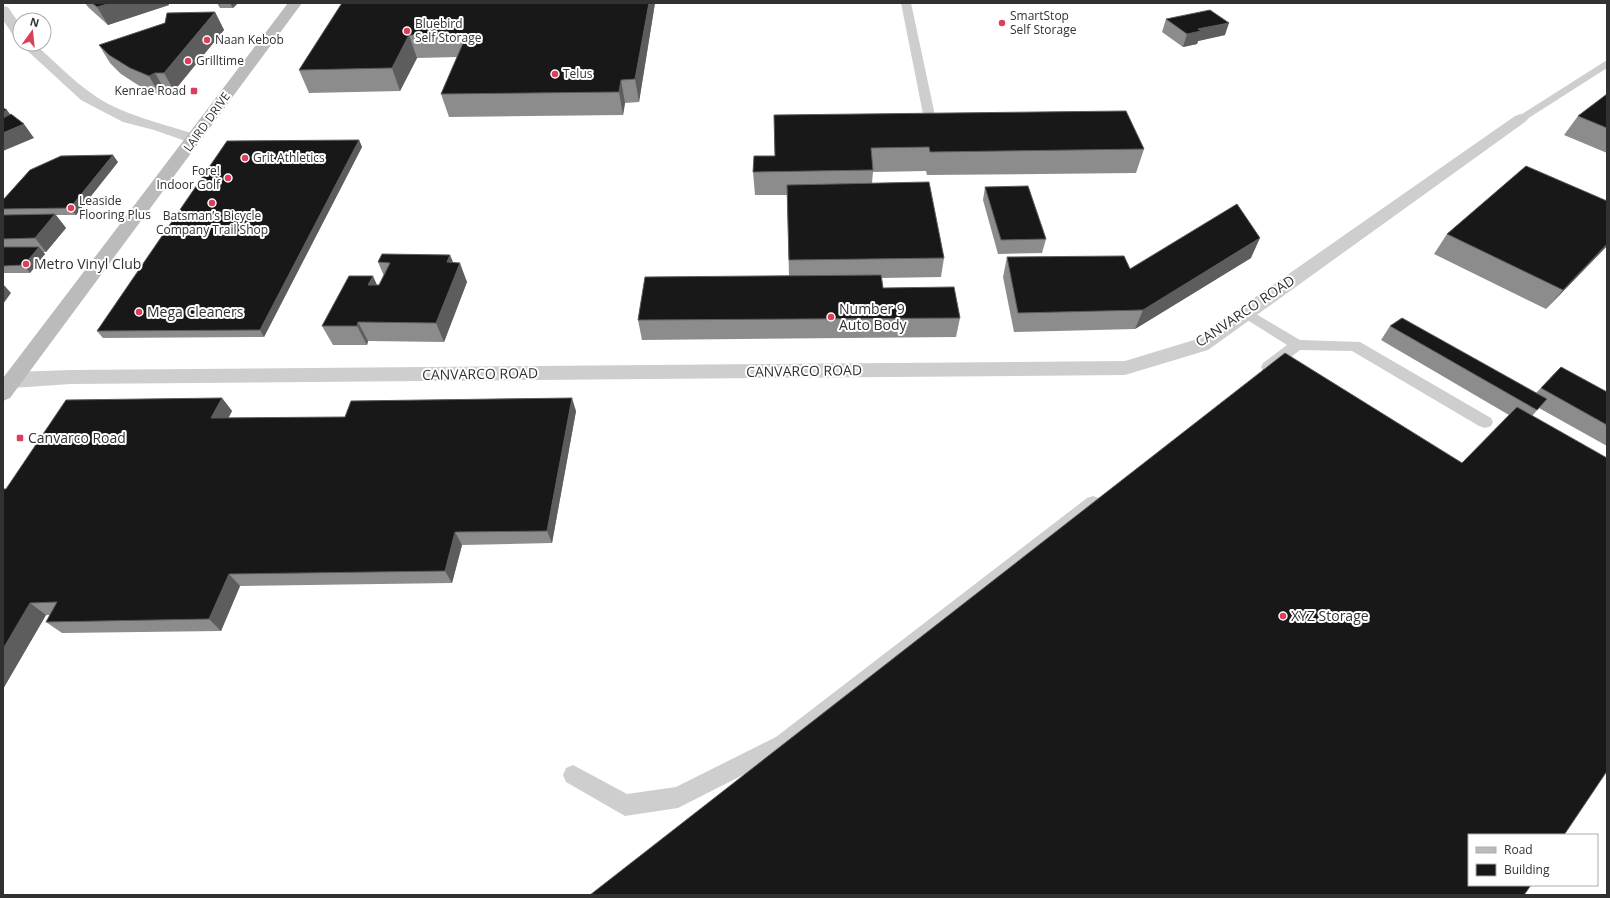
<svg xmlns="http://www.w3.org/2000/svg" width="1610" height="898" font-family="'Open Sans',sans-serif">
<rect width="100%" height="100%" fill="#fff"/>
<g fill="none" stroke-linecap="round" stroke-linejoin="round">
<g fill="#cecece" fill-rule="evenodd">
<polygon points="901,3 911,3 939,134 937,136 933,137 927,134"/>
<polygon points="1607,60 1607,68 1524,121 1520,122 1514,119"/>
<polygon points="1246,308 1300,340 1360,342 1491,418 1493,422 1491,426 1485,428 1479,426 1352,351 1300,350 1273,371 1268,372 1263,371 1261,367 1263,363 1287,345 1241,316 1239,313 1241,310"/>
<polygon points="1093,496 1099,498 1101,503 1099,508 790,751 678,808 625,816 566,782 563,775 566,768 573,765 627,794 676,787 776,737 1087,498"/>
</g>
<g fill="#cecece" fill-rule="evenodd">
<polygon points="3,6 8,7 20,25 20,39 15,38 3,20"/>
<path d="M20,44H35C53,60 71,79 91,93C122,116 163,123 200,136L202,139L200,142L194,144L154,130L123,122L81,100Z"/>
<polygon points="1520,114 1525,116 1528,119 1525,122 1208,350 1125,375 71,384 12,388 5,385 3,382 5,375 12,372 71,370 1125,361 1194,340 1515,116"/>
</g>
<polygon fill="#bbb" fill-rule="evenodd" points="288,3 302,3 10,398 3,401 3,378"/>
</g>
<g fill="#8c8c8c">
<polygon points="85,3 168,3 169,5 108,25 88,7"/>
<polygon points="217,3 238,3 233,8 220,8"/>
<polygon points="342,3 655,3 639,102 625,103 623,115 449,117 441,94 457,57 417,58 400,91 309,93 299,70"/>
<polygon points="215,12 224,30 174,91 166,92 160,95 141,87 121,74 110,63 99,45"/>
<polygon points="1166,19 1225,35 1198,41 1197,44 1183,47 1162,32"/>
<polygon points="1607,94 1607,153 1564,135 1578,116"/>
<polygon points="774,115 1144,149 1136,173 927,175 926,171 873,172 872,183 944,258 941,277 882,278 883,288 960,318 956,337 642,340 638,320 789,276 787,195 755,195 753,172 775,156"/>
<polygon points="359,140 362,147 264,337 103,338 97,331"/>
<polygon points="118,162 76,215 56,215 66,228 46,252 43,252 45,254 30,273 3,273 3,200"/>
<polygon points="985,187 1046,239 1042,253 998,254 983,200"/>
<polygon points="1607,201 1607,246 1546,309 1434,254 1447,234"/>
<polygon points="1007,257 1130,269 1251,258 1135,329 1014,332 1003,277"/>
<polygon points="378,262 453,262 467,282 444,342 368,341 367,345 333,345 322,326 377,285 379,285 384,276"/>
<polygon points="1390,326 1536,393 1561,367 1607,392 1607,446 1539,408 1532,416 1462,463 1509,415 1381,340"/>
<polygon points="222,398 232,411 228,418 345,417 576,411 552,543 462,545 452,583 240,586 221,631 62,633 46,622 50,615 46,615 3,689 3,489 6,489"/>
</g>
<g fill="#5d5d5d">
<polygon points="111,3 168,3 169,5 108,25 97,7"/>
<polygon points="230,3 238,3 233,8"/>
<polygon points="649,3 655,3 639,102 635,79"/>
<polygon points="215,12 224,30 174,91 164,73"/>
<polygon points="1229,23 1225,35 1198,41 1197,44 1183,47 1187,34 1198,29"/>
<polygon points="409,35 417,58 400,91 392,68"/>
<polygon points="155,73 166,92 160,95 149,76"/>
<polygon points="621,80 625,103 623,115 619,92"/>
<polygon points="7,110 17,124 3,129 3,112"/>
<polygon points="24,124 34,138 3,151 3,133"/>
<polygon points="359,140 362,147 264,337 260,330"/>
<polygon points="113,155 118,162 76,215 70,208"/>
<polygon points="55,214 66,228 46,252 35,238"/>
<polygon points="1260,238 1251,258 1135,329 1143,310"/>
<polygon points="1607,244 1607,246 1546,309 1563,290"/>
<polygon points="39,247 45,254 30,273 24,265"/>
<polygon points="450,255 457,271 460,263 467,282 444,342 436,323 447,262"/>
<polygon points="373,276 382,296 368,285"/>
<polygon points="3,284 11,293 3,304"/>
<polygon points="358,322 368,341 367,345 357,326"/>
<polygon points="222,398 232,411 222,431 211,418"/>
<polygon points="572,398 576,411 552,543 547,531"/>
<polygon points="455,532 462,545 452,583 445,571"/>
<polygon points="229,574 240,586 221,631 209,619"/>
<polygon points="30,603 46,615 3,689 3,649"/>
</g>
<g fill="#181818" stroke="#5d5d5d">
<polygon points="92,3 111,3 97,7"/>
<polygon points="342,3 649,3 635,79 621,80 619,92 441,94 467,34 409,35 392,68 299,70"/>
<polygon points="1210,10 1229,23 1198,29 1201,31 1187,34 1166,19"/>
<polygon points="215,12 164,73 155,73 149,76 130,68 109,55 99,45 165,23 167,13"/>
<polygon points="1607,94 1607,128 1578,116"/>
<polygon points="3,108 7,110 3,112"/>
<polygon points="1126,111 1144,149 930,152 929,147 871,148 873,170 753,172 754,156 775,156 774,115"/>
<polygon points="11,114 24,124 3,133 3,118"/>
<polygon points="359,140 260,330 97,331 227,141"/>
<polygon points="113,155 70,208 3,209 3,200 30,170 61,156"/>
<polygon points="1526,166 1607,201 1607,244 1563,290 1447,234"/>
<polygon points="929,182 944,258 789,260 787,185"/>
<polygon points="1028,186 1046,239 1001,240 985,187"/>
<polygon points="1237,204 1260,238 1143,310 1018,313 1007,257 1124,256 1130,269"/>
<polygon points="55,214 35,238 3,239 3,215"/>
<polygon points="3,247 39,247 24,265 3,266"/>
<polygon points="382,254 450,255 447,262 460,263 436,323 358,322 357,326 322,326 349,276 373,276 368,285 379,285 390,263 378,262"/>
<polygon points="881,275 883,288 954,287 960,318 638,320 645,277"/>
<polygon points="1402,318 1547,399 1537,410 1390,326"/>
<polygon points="1285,353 1462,463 1517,407 1607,458 1607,771 1564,835 1469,835 1469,885 1531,885 1524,895 590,895"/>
<polygon points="1561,367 1607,392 1607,425 1541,388"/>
<polygon points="222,398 211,418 345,417 351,401 572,398 547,531 455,532 445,571 229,574 209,619 46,622 57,602 30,603 3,649 3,489 6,489 66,400"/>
</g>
<g fill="#dc3f59" stroke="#fff" stroke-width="1.5">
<circle cx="1002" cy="23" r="4"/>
<circle cx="407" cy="31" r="4"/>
<circle cx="207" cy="40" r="4"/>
<circle cx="188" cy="61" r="4"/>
<circle cx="555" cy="74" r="4"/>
<rect x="190" y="87" width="8" height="8" rx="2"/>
<circle cx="245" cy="158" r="4"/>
<circle cx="228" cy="178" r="4"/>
<circle cx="212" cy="203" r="4"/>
<circle cx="71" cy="208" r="4"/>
<circle cx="26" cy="264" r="4"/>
<circle cx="139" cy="312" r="4"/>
<circle cx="831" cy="317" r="4"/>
<rect x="16" y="434" width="8" height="8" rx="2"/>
<circle cx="1283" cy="616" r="4"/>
</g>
<g text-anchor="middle" stroke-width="4" stroke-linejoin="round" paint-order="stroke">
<g font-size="12" fill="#313131" stroke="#fff" text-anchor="start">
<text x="1010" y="20">SmartStop<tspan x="1010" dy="14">Self Storage</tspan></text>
<text x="415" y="28">Bluebird<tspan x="415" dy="14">Self Storage</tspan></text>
<text x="215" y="44">Naan Kebob</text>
<text x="196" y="65">Grilltime</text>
<text x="563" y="78">Telus</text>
<text x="186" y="95" text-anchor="end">Kenrae Road</text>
<text x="253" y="162">Grit Athletics</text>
<text x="220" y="175" text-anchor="end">Fore!<tspan x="220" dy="14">Indoor Golf</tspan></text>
<text x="79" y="205">Leaside<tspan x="79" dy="14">Flooring Plus</tspan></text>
<text x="212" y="220" text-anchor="middle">Batsman’s Bicycle<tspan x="212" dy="14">Company Trail Shop</tspan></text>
</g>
<g font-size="12" fill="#313131" stroke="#fff">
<text transform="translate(207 122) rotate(-54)" y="4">LAIRD DRIVE</text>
</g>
<g font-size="14" fill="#313131" stroke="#fff" text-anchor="start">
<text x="34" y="269">Metro Vinyl Club</text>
<text x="839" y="314">Number 9<tspan x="839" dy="16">Auto Body</tspan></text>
<text x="147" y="317">Mega Cleaners</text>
<text x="28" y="443">Canvarco Road</text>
<text x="1291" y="621">XYZ Storage</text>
</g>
<g font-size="14" fill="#313131" stroke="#fff">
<text transform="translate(1245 311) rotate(-34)" y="5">CANVARCO ROAD</text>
<text transform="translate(804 371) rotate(-1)" y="5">CANVARCO ROAD</text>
<text transform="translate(480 374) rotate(-1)" y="5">CANVARCO ROAD</text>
</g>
</g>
<rect width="1610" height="898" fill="none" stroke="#313131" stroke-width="8"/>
<rect x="1468" y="834" width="130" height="52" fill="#ffffff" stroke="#adadad"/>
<rect x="1476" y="847" width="20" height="6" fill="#bbbbbb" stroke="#adadad"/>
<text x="1504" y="854" font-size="12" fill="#313131">Road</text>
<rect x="1476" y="864" width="20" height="12" fill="#181818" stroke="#adadad"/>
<text x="1504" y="874" font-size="12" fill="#313131">Building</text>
<g transform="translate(32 32) rotate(15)"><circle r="19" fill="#ffffff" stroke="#adadad"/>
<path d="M0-3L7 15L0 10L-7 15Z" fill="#dc3f59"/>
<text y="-6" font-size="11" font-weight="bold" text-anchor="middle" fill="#313131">N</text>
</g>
</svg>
